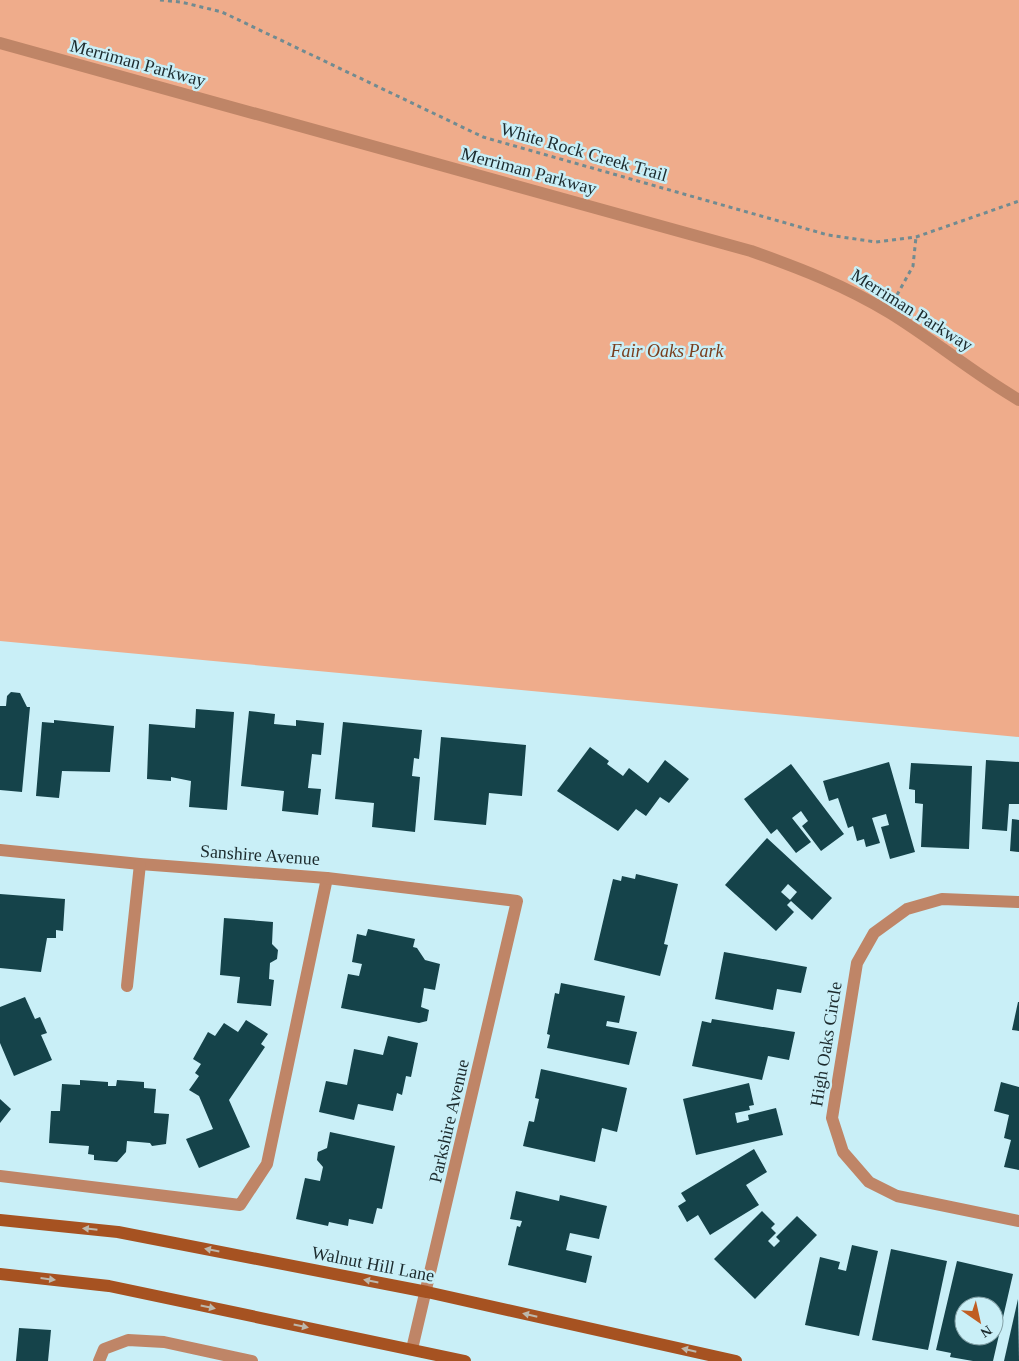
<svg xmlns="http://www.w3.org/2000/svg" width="1019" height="1361" font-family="'Times New Roman',serif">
<rect width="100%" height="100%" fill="#c9eff7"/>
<polygon fill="#efac8b" points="0,0 1019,0 1019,737 0,641"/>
<g fill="#15434a" fill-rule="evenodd">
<polygon points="11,692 20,693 27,707 30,707 22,792 0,790 0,706 6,706 7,696"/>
<polygon points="196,709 234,712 227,810 189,807 191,781 171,777 171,781 147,779 149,724 195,728"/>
<polygon points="249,711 275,714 274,724 296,726 296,720 324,723 321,755 312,754 308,788 321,789 318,815 282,811 284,791 241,786"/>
<polygon points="54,720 114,726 110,772 62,771 59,798 36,796 42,722 54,723"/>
<polygon points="343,722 422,730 419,759 414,758 412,776 420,777 415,832 372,827 374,803 335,799"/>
<polygon points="441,737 526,745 522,796 489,793 486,825 434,820"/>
<polygon points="590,747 609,761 607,764 623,776 629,768 648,783 665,760 689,779 669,803 660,797 646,816 636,809 618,831 557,791"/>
<polygon points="986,760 1019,762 1019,804 1009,804 1007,831 982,829"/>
<polygon points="889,762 915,852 890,859 881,827 889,825 886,814 872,818 880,843 866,847 864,839 857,841 853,826 848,828 838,798 829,801 823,781"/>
<polygon points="911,763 972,766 969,849 921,847 923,804 915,803 915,790 909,789"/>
<polygon points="791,764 844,834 821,851 802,826 808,821 801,811 792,818 811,842 796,853 777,829 771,834 744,799"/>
<polygon points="1012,819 1019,820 1019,852 1010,851"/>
<path d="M767,838L832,898L812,920L791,901L787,905L794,912L776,931L725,885ZM788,884L797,892L790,900L781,892Z"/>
<polygon points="636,874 678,884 664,944 668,945 660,976 594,960 613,879 621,881 622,876 635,879"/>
<polygon points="0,894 65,899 63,931 56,930 56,938 47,938 41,972 0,968"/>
<polygon points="224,918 273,922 272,944 278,950 277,959 270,963 269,979 274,980 271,1006 237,1003 240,977 220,975"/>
<polygon points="368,929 415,939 413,947 417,948 425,960 440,964 435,990 424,988 421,1007 429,1010 427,1021 419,1023 341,1008 348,974 359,976 362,964 352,962 357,934 366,936"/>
<polygon points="724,952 807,967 801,993 777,989 773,1010 715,999"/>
<polygon points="561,983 625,996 619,1023 607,1021 606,1026 637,1032 629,1065 547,1048 550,1035 547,1034 555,993 559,994"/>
<polygon points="25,997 35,1019 40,1017 47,1033 41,1035 52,1060 14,1076 0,1043 0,1007"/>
<polygon points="1018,1002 1019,1002 1019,1031 1012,1030"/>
<polygon points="712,1019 795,1032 789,1060 768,1056 762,1080 692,1066 702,1021 711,1023"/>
<polygon points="246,1020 268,1034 261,1044 265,1047 229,1100 250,1147 199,1168 186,1139 213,1129 199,1096 189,1090 199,1076 195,1073 201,1064 193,1059 208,1032 215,1036 224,1023 238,1032"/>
<polygon points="388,1036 418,1043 411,1077 406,1076 402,1095 397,1093 393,1111 358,1104 354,1120 319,1112 326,1081 347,1085 354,1049 383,1055"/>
<polygon points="541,1069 627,1088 617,1132 602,1128 595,1162 523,1146 529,1121 534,1122 539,1099 535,1098"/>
<polygon points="80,1080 108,1082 108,1086 116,1086 117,1080 144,1082 144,1088 156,1089 154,1113 169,1114 166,1144 152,1146 150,1143 127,1141 126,1152 117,1162 94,1160 94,1155 88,1154 89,1146 49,1143 51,1111 60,1111 62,1084 80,1085"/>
<polygon points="1001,1082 1019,1087 1019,1170 1004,1167 1011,1140 1004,1138 1009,1115 994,1111"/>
<polygon points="749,1083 754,1105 749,1106 750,1110 735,1113 737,1123 749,1120 748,1115 776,1108 783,1135 696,1155 683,1099"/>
<polygon points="0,1099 11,1109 0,1123"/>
<polygon points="330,1132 395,1146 382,1209 377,1208 373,1224 349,1219 348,1226 329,1222 328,1226 296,1219 305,1178 320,1181 323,1167 317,1160 318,1152 327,1148"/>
<polygon points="754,1149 767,1172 746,1185 759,1205 710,1235 698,1215 687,1222 678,1206 686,1201 681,1193"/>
<polygon points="516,1191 559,1201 560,1195 607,1206 599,1239 570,1233 566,1250 592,1256 586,1283 508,1265 517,1226 520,1227 522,1221 510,1219"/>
<polygon points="762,1211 775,1224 771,1228 776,1233 768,1241 774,1247 780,1241 776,1237 797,1216 817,1235 755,1299 714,1259"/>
<polygon points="852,1245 878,1251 859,1336 805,1325 820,1257 840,1262 838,1269 846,1271"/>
<polygon points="891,1249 947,1261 928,1350 872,1340"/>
<path d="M957,1261L1013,1274L993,1361H973L950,1357L951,1353L936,1350ZM964,1306H994V1336H964Z"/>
<polygon points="1018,1299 1019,1361 1004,1361"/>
<polygon points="19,1328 51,1330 48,1361 16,1361"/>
</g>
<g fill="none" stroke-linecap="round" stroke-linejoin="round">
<g stroke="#718b91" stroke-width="3" stroke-dasharray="4 4" stroke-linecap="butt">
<polyline points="160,0 181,2 222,12 483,137 828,235 876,242 916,237 1019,201"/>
<polyline points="897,295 913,266 916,237"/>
</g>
<g stroke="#bf8567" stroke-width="12">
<polyline points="0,1176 240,1205 267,1164 327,878"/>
<polyline points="99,1361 104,1349 128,1340 164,1342 252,1361"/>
</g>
<g stroke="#bf8567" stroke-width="12">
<path d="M0,43L751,251C799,268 846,286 890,313C934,340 974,374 1019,400"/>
<polyline points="0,850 140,864 327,878 517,901 412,1349"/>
<polyline points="1019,902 942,899 907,909 874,933 857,963 832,1118 843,1152 869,1182 897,1196 1019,1221"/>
<polyline points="127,986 140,864"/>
</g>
<g stroke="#a65221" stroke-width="12">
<polyline points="0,1220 118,1232 427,1292 736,1361"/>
<polyline points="0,1274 109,1286 465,1361"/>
</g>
</g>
<defs><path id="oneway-solid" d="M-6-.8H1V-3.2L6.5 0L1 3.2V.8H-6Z" transform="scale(1.25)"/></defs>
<g fill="#bdb8ac">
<use href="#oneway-solid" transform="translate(90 1229) rotate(-174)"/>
<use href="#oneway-solid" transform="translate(212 1250) rotate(-169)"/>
<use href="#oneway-solid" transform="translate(48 1279) rotate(7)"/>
<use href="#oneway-solid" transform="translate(371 1281) rotate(-169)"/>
<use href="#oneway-solid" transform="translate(208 1307) rotate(12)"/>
<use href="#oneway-solid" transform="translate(530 1315) rotate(-167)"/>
<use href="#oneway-solid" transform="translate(301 1326) rotate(12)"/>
<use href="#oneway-solid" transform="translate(689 1350) rotate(-167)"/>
</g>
<g text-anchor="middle" stroke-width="5" stroke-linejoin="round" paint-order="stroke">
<g font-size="18" fill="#1c2b2e" stroke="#c9eff7">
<text transform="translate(138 63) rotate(15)" y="6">Merriman Parkway</text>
<text transform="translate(584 152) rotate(16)" y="6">White Rock Creek Trail</text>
<text transform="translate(529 171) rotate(15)" y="6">Merriman Parkway</text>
<text transform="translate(912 310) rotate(32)" y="6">Merriman Parkway</text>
<text transform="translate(260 855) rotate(4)" y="6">Sanshire Avenue</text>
<text transform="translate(826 1044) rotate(-81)" y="6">High Oaks Circle</text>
<text transform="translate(449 1121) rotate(-77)" y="6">Parkshire Avenue</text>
<text transform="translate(373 1264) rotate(11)" y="6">Walnut Hill Lane</text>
</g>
<g font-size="18" font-style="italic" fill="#793e1d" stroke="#c9eff7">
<text x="667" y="357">Fair Oaks Park</text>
</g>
</g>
<g transform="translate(979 1321) rotate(146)"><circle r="24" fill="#c9eff7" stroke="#84a1a7"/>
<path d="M0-4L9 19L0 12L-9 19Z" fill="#c05e23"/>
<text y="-8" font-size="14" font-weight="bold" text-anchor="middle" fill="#1c2b2e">N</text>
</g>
</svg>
